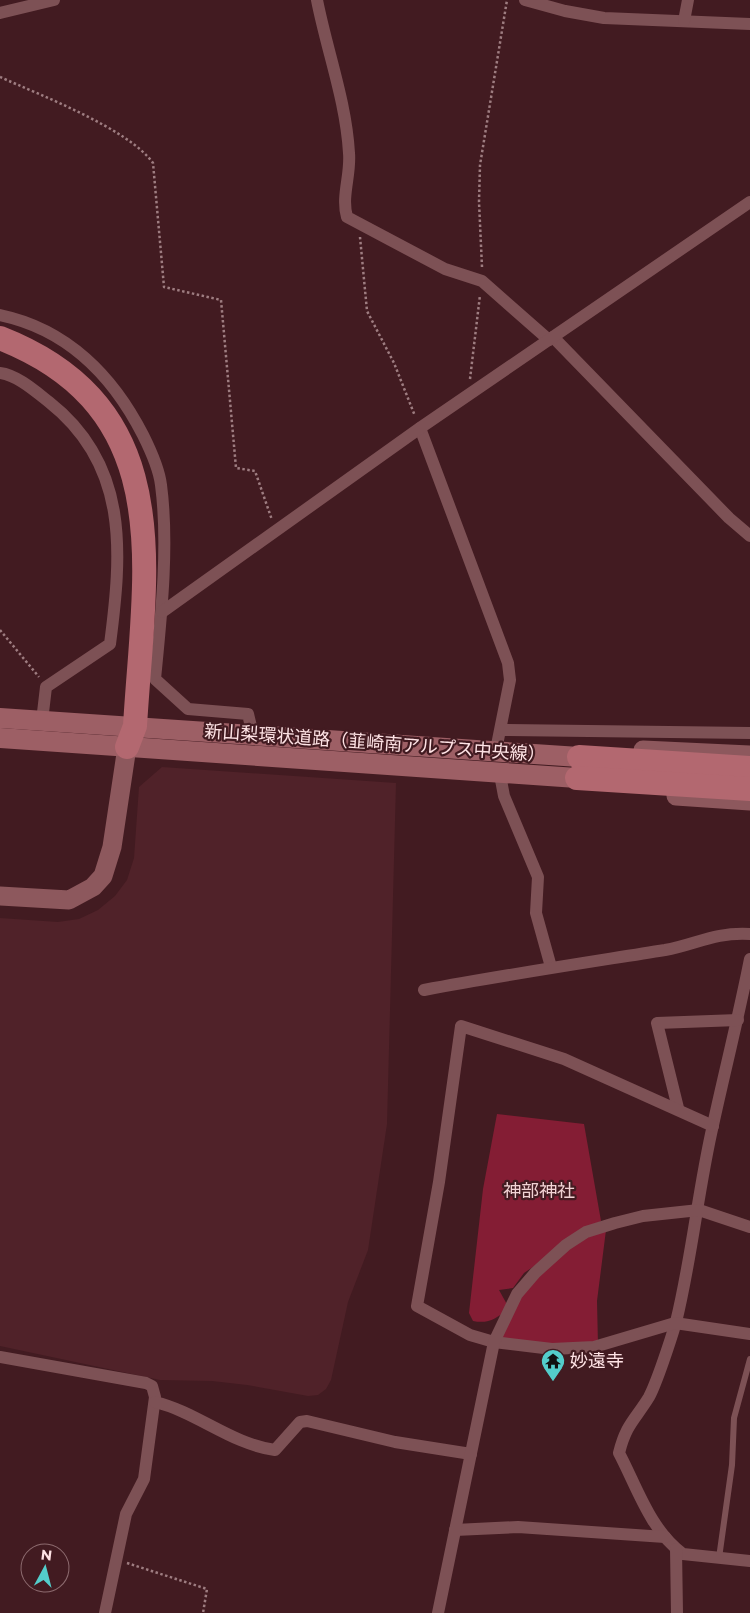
<svg xmlns="http://www.w3.org/2000/svg" width="750" height="1613" font-family="Montserrat,'Noto Sans JP',sans-serif">
<rect width="100%" height="100%" fill="#421b21"/>
<polygon fill="#502229" points="162,767 396,783 387,1124 368,1250 348,1302 331,1380 326,1389 318,1395 308,1396 247,1385 212,1381 160,1380 0,1346 0,918 58,922 79,919 98,910 115,896 127,880 134,858 139,787"/>
<path fill="#841d34" d="M497,1114L584,1124L601,1221L524,1273L513,1288L499,1290L509,1308L566,1245L606,1230L597,1301L598,1345L494,1342L508,1309C496,1319 488,1324 473,1321L469,1313L483,1189Z"/>
<g fill="none" stroke-linecap="round" stroke-linejoin="round">
<g stroke="#9e7d81" stroke-width="2.5" stroke-dasharray="2.5 2.5" stroke-linecap="butt">
<path d="M0,77C40,95 129,129 153,163L164,287L221,300L236,468L255,471L272,520"/>
<polyline points="360,237 367,311 394,363 415,416"/>
<polyline points="482,267 479,202 480,165 507,0"/>
<polyline points="470,379 480,295"/>
<polyline points="0,630 39,677"/>
<polyline points="127,1563 207,1589 203,1613"/>
</g>
<polyline stroke="#7d5155" stroke-width="6" points="719,1558 732,1465 734,1418 750,1359"/>
<g stroke="#7d5155" stroke-width="12">
<path d="M317,0C327,51 346,101 349,153C351,175 341,196 347,217L445,269L482,281L549,340"/>
<polyline points="525,0 565,11 604,18 750,24"/>
<polyline points="0,13 54,0"/>
<polyline points="684,21 688,0"/>
<path d="M0,315C67,329 113,376 143,435C151,451 159,468 161,485C169,546 161,618 155,679L188,709L248,714L253,735"/>
<polyline points="553,337 729,518 750,536"/>
<path d="M0,373C17,375 35,391 49,402C129,465 122,552 110,644L46,687L42,721"/>
<polyline points="420,428 508,663 510,680 497,745"/>
<polyline points="162,612 420,428 750,202"/>
<polyline points="501,730 750,733"/>
<polyline points="501,780 504,796 538,877 536,913 551,967"/>
<path d="M750,959C739,1015 725,1070 713,1125C698,1190 692,1257 676,1322C671,1339 657,1382 649,1397C635,1420 626,1424 619,1453C637,1487 650,1530 683,1554L750,1561"/>
<path d="M424,990C504,975 584,963 665,950C697,944 714,932 750,934"/>
<polyline points="678,1108 657,1023 738,1020"/>
<polyline points="713,1126 564,1059 461,1026 439,1182 417,1306 470,1335 494,1342 552,1349 594,1347 675,1323 750,1334"/>
<polyline points="0,1357 146,1383 152,1386 155,1397 144,1479 126,1514 105,1613"/>
<path d="M155,1402C197,1412 231,1444 275,1450L300,1422L307,1421L395,1442L471,1454"/>
<polyline points="455,1530 518,1527 665,1537"/>
<polyline points="676,1549 677,1613"/>
<polyline points="438,1613 494,1342 517,1294 535,1273 566,1245 586,1232 615,1223 643,1216 699,1210 750,1227"/>
</g>
<g stroke="#8d585d" stroke-width="19">
<polyline points="643,750 750,755"/>
<polyline points="676,796 750,801"/>
<polyline points="0,896 69,900 93,887 103,876 112,847 127,747"/>
</g>
<g stroke="#9d5f65" stroke-width="20">
<polyline points="0,718 579,757"/>
<polyline points="0,738 577,778"/>
</g>
<g stroke="#b36870" stroke-width="24">
<path d="M0,338C181,409 144,571 135,726L127,747"/>
<polyline points="579,757 750,768"/>
<polyline points="577,778 750,789"/>
</g>
</g>
<defs>
<g id="temple-pin" transform="scale(1.25)"><path d="M0 17L-7.5 6A9.5 9.5 0 1 1 7.5 6Z" fill="#53cdcb" stroke="#421b21"/><path d="M0-6L5-2H3V0L6.5 2.5H4V6H1.5V3h-3V6H-4V2.5H-6.5L-3 0V-2H-5Z" fill="#111"/></g>
</defs>
<g fill-rule="evenodd">
<use href="#temple-pin" x="553" y="1361"/>
</g>
<g text-anchor="middle" stroke-width="4.5" stroke-linejoin="round" paint-order="stroke">
<g font-size="18" fill="#fee3e5" stroke="#421b21">
<text transform="translate(375 743) rotate(4)" y="6">新山梨環状道路（韮崎南アルプス中央線）</text>
</g>
<g font-size="18" fill="#f1d2d4" stroke="#421b21">
<text x="539" y="1197">神部神社</text>
</g>
<g font-size="18" fill="#fee3e5" stroke="#421b21" text-anchor="start">
<text x="570" y="1367">妙遠寺</text>
</g>
</g>
<g transform="translate(45 1568) rotate(7)"><circle r="24" fill="#421b21" stroke="#8d6b6f"/>
<path d="M0-4L9 19L0 12L-9 19Z" fill="#53cdcb"/>
<text y="-8" font-size="14" font-weight="bold" text-anchor="middle" fill="#fee3e5">N</text>
</g>
</svg>
